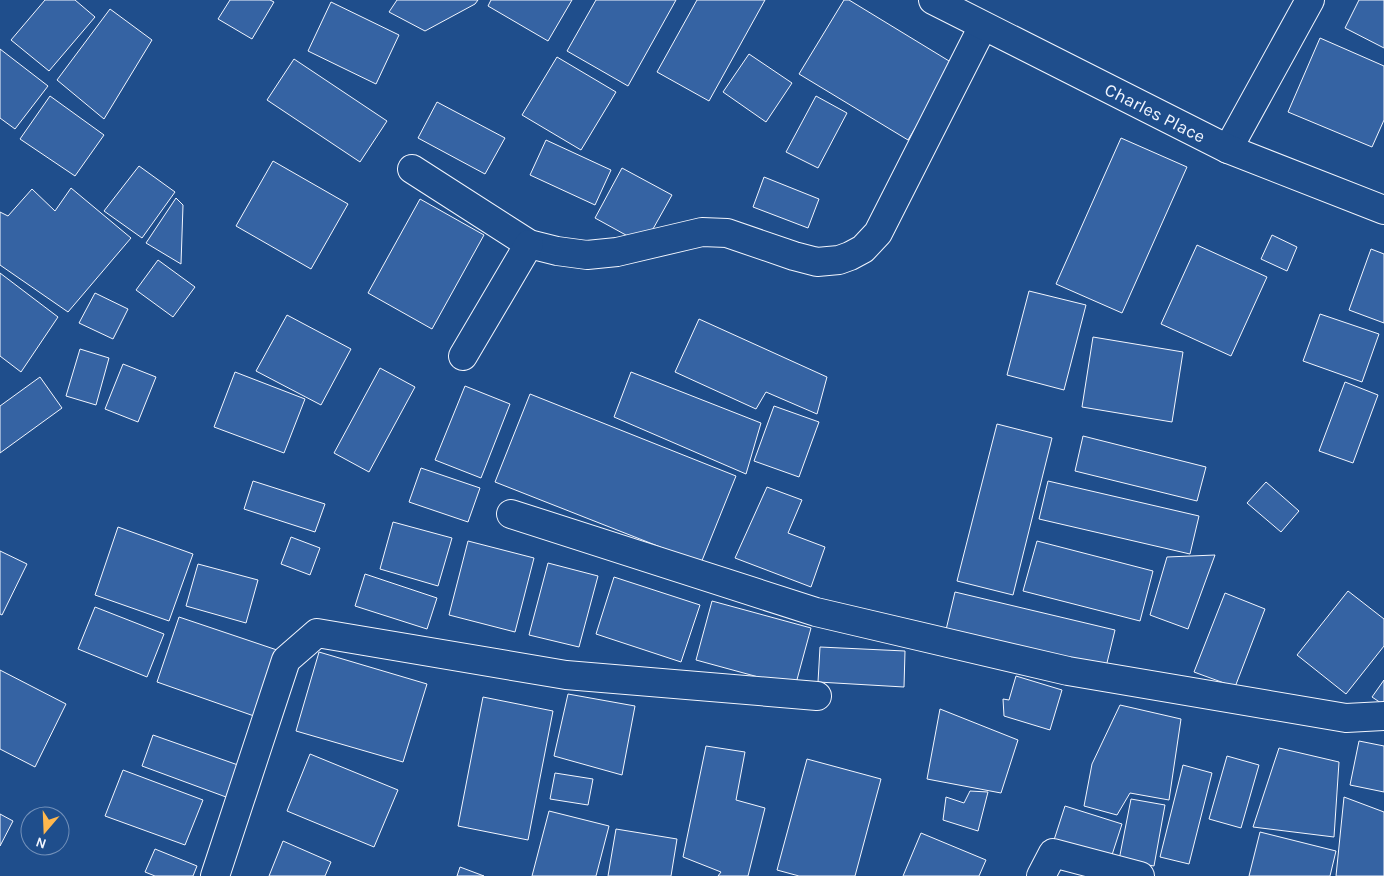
<svg xmlns="http://www.w3.org/2000/svg" width="1384" height="876" font-family="Karla,sans-serif">
<rect width="100%" height="100%" fill="#1f4e8c"/>
<g fill="#3563a3" stroke="#f2f6ff">
<polygon points="45,0 75,0 95,17 49,71 11,40"/>
<polygon points="230,0 270,0 274,2 252,39 218,19"/>
<polygon points="397,0 478,0 475,4 425,31 389,12"/>
<polygon points="491,0 572,0 548,41 488,6"/>
<polygon points="596,0 676,0 628,86 567,51"/>
<polygon points="697,0 765,0 709,101 657,72"/>
<polygon points="844,0 849,0 954,64 908,140 799,74"/>
<polygon points="1359,0 1384,0 1384,48 1345,28"/>
<polygon points="331,2 399,35 376,84 308,51"/>
<polygon points="110,9 152,40 104,119 57,80"/>
<polygon points="1320,38 1384,66 1384,120 1372,147 1288,112"/>
<polygon points="0,49 48,86 15,129 0,118"/>
<polygon points="749,54 792,83 766,122 723,92"/>
<polygon points="557,57 616,92 581,150 522,115"/>
<polygon points="294,59 387,121 360,162 267,100"/>
<polygon points="50,96 104,135 75,176 20,139"/>
<polygon points="816,96 847,113 818,168 786,152"/>
<polygon points="437,102 505,138 485,174 418,138"/>
<polygon points="1121,138 1187,167 1122,313 1056,284"/>
<polygon points="546,140 611,170 595,205 530,175"/>
<polygon points="273,161 348,204 311,269 236,226"/>
<polygon points="139,166 175,192 142,238 104,211"/>
<polygon points="622,168 672,195 644,245 595,218"/>
<polygon points="764,177 819,199 808,228 753,207"/>
<polygon points="71,188 131,238 68,312 0,265 0,212 8,216 32,189 55,211"/>
<polygon points="176,198 183,205 181,264 146,243"/>
<polygon points="420,199 484,235 432,329 368,293"/>
<polygon points="1272,235 1297,247 1287,271 1261,259"/>
<polygon points="1197,245 1267,277 1231,356 1161,324"/>
<polygon points="1371,249 1384,254 1384,323 1349,310"/>
<polygon points="158,260 195,287 173,317 136,290"/>
<polygon points="0,273 58,317 21,372 0,356"/>
<polygon points="1029,291 1086,305 1064,390 1007,375"/>
<polygon points="95,293 128,309 113,339 79,323"/>
<polygon points="1320,314 1379,334 1362,382 1303,361"/>
<polygon points="287,315 351,349 321,405 256,371"/>
<polygon points="699,319 827,377 817,414 766,392 756,409 675,372"/>
<polygon points="1093,337 1183,352 1172,422 1082,407"/>
<polygon points="80,349 109,358 96,405 66,396"/>
<polygon points="123,364 156,377 138,422 105,409"/>
<polygon points="380,368 415,387 369,472 334,453"/>
<polygon points="235,372 305,399 284,453 214,427"/>
<polygon points="631,372 761,423 746,474 614,417"/>
<polygon points="40,377 62,408 0,453 0,406"/>
<polygon points="1345,382 1378,395 1353,463 1319,451"/>
<polygon points="465,386 510,404 481,478 435,460"/>
<polygon points="530,394 736,476 701,563 495,482"/>
<polygon points="774,406 819,422 799,477 754,461"/>
<polygon points="997,424 1052,438 1013,595 957,581"/>
<polygon points="1083,436 1206,467 1197,501 1075,471"/>
<polygon points="421,468 480,488 468,522 409,502"/>
<polygon points="253,481 325,504 315,532 244,509"/>
<polygon points="1048,481 1199,516 1190,554 1039,519"/>
<polygon points="1266,482 1299,511 1281,532 1247,503"/>
<polygon points="767,487 802,500 788,533 825,547 811,587 735,558"/>
<polygon points="393,522 452,538 438,586 380,569"/>
<polygon points="118,527 193,554 169,621 95,595"/>
<polygon points="291,537 320,548 310,575 281,564"/>
<polygon points="468,541 534,558 515,632 449,615"/>
<polygon points="1037,541 1153,571 1140,621 1023,591"/>
<polygon points="0,551 27,564 2,615 0,614"/>
<polygon points="1215,555 1188,629 1150,615 1167,557"/>
<polygon points="548,563 598,576 579,647 529,635"/>
<polygon points="198,564 258,580 246,623 186,606"/>
<polygon points="365,574 437,598 427,629 355,606"/>
<polygon points="614,577 700,605 681,662 596,634"/>
<polygon points="1348,591 1384,619 1384,646 1346,694 1297,655"/>
<polygon points="955,592 1115,630 1105,671 945,634"/>
<polygon points="1225,593 1265,609 1235,687 1194,672"/>
<polygon points="712,601 811,628 795,687 696,660"/>
<polygon points="95,607 164,634 147,677 78,649"/>
<polygon points="179,617 277,650 254,716 157,682"/>
<polygon points="820,647 905,651 904,687 818,682"/>
<polygon points="319,652 427,684 403,762 296,731"/>
<polygon points="0,670 66,704 35,767 0,749"/>
<polygon points="1016,676 1062,690 1050,730 1004,716 1003,699 1009,700"/>
<polygon points="1384,680 1384,705 1372,697"/>
<polygon points="568,694 635,706 622,775 554,756"/>
<polygon points="483,697 553,711 528,840 458,826"/>
<polygon points="1120,705 1181,719 1169,800 1130,793 1117,815 1084,806 1092,764"/>
<polygon points="940,709 1018,740 1001,793 927,779"/>
<polygon points="153,735 238,765 226,797 142,766"/>
<polygon points="1359,741 1384,746 1384,792 1350,785"/>
<polygon points="706,746 745,752 736,800 765,808 748,876 718,876 721,872 683,857"/>
<polygon points="1279,748 1339,762 1334,837 1253,827"/>
<polygon points="310,754 398,790 374,847 287,811"/>
<polygon points="1227,756 1259,765 1241,828 1209,819"/>
<polygon points="807,759 881,779 855,876 799,876 777,870"/>
<polygon points="1183,765 1212,773 1189,864 1160,857"/>
<polygon points="123,770 203,800 185,845 105,816"/>
<polygon points="555,773 593,779 588,805 550,799"/>
<polygon points="970,791 988,792 978,831 943,820 946,797 964,803"/>
<polygon points="1344,797 1384,812 1384,876 1336,876"/>
<polygon points="1131,799 1165,805 1154,866 1119,860"/>
<polygon points="1065,806 1122,824 1111,858 1054,840"/>
<polygon points="549,811 609,826 596,876 532,876"/>
<polygon points="0,814 13,821 0,846"/>
<polygon points="616,829 677,839 671,876 608,876"/>
<polygon points="1260,832 1336,851 1330,876 1249,876"/>
<polygon points="921,833 986,860 979,876 903,876"/>
<polygon points="283,841 331,862 325,876 269,876"/>
<polygon points="155,849 197,866 193,876 155,876 145,872"/>
<polygon points="460,867 484,876 457,876"/>
</g>
<g fill="none" stroke-linecap="round" stroke-linejoin="round">
<g stroke="#f2f6ff" stroke-width="30">
<g id="minor">
<polyline points="1228,149 1310,0"/>
<polyline points="412,169 529,244 557,251 587,255 617,252 702,232 727,233 794,256 817,262 839,260 850,256 863,249 878,233 983,26"/>
<polyline points="463,356 529,244"/>
<polyline points="511,514 816,612 1068,671 1346,718 1384,716"/>
<polyline points="215,876 286,660 317,633 566,675 817,696"/>
<polyline points="1041,876 1053,853 1140,876"/>
</g>
</g>
<g stroke="#f2f6ff" stroke-width="30">
<polyline id="tertiary" points="933,0 1228,149 1384,210"/>
</g>
<use href="#minor" stroke="#1f4e8c" stroke-width="28"/>
<use href="#tertiary" stroke="#1f4e8c" stroke-width="28"/>
</g>
<g text-anchor="middle" stroke-width="4" stroke-linejoin="round" paint-order="stroke">
<g font-size="18" fill="#f2f6ff" stroke="#1f4e8c">
<text transform="translate(1155 113) rotate(27)" y="6">Charles Place</text>
</g>
</g>
<g transform="translate(45 831) rotate(199)"><circle r="24" fill="#1f4e8c" stroke="#7391ba"/>
<path d="M0-4L9 19L0 12L-9 19Z" fill="#ffb74d"/>
<text y="-8" font-size="14" font-weight="bold" text-anchor="middle" fill="#f2f6ff">N</text>
</g>
</svg>
